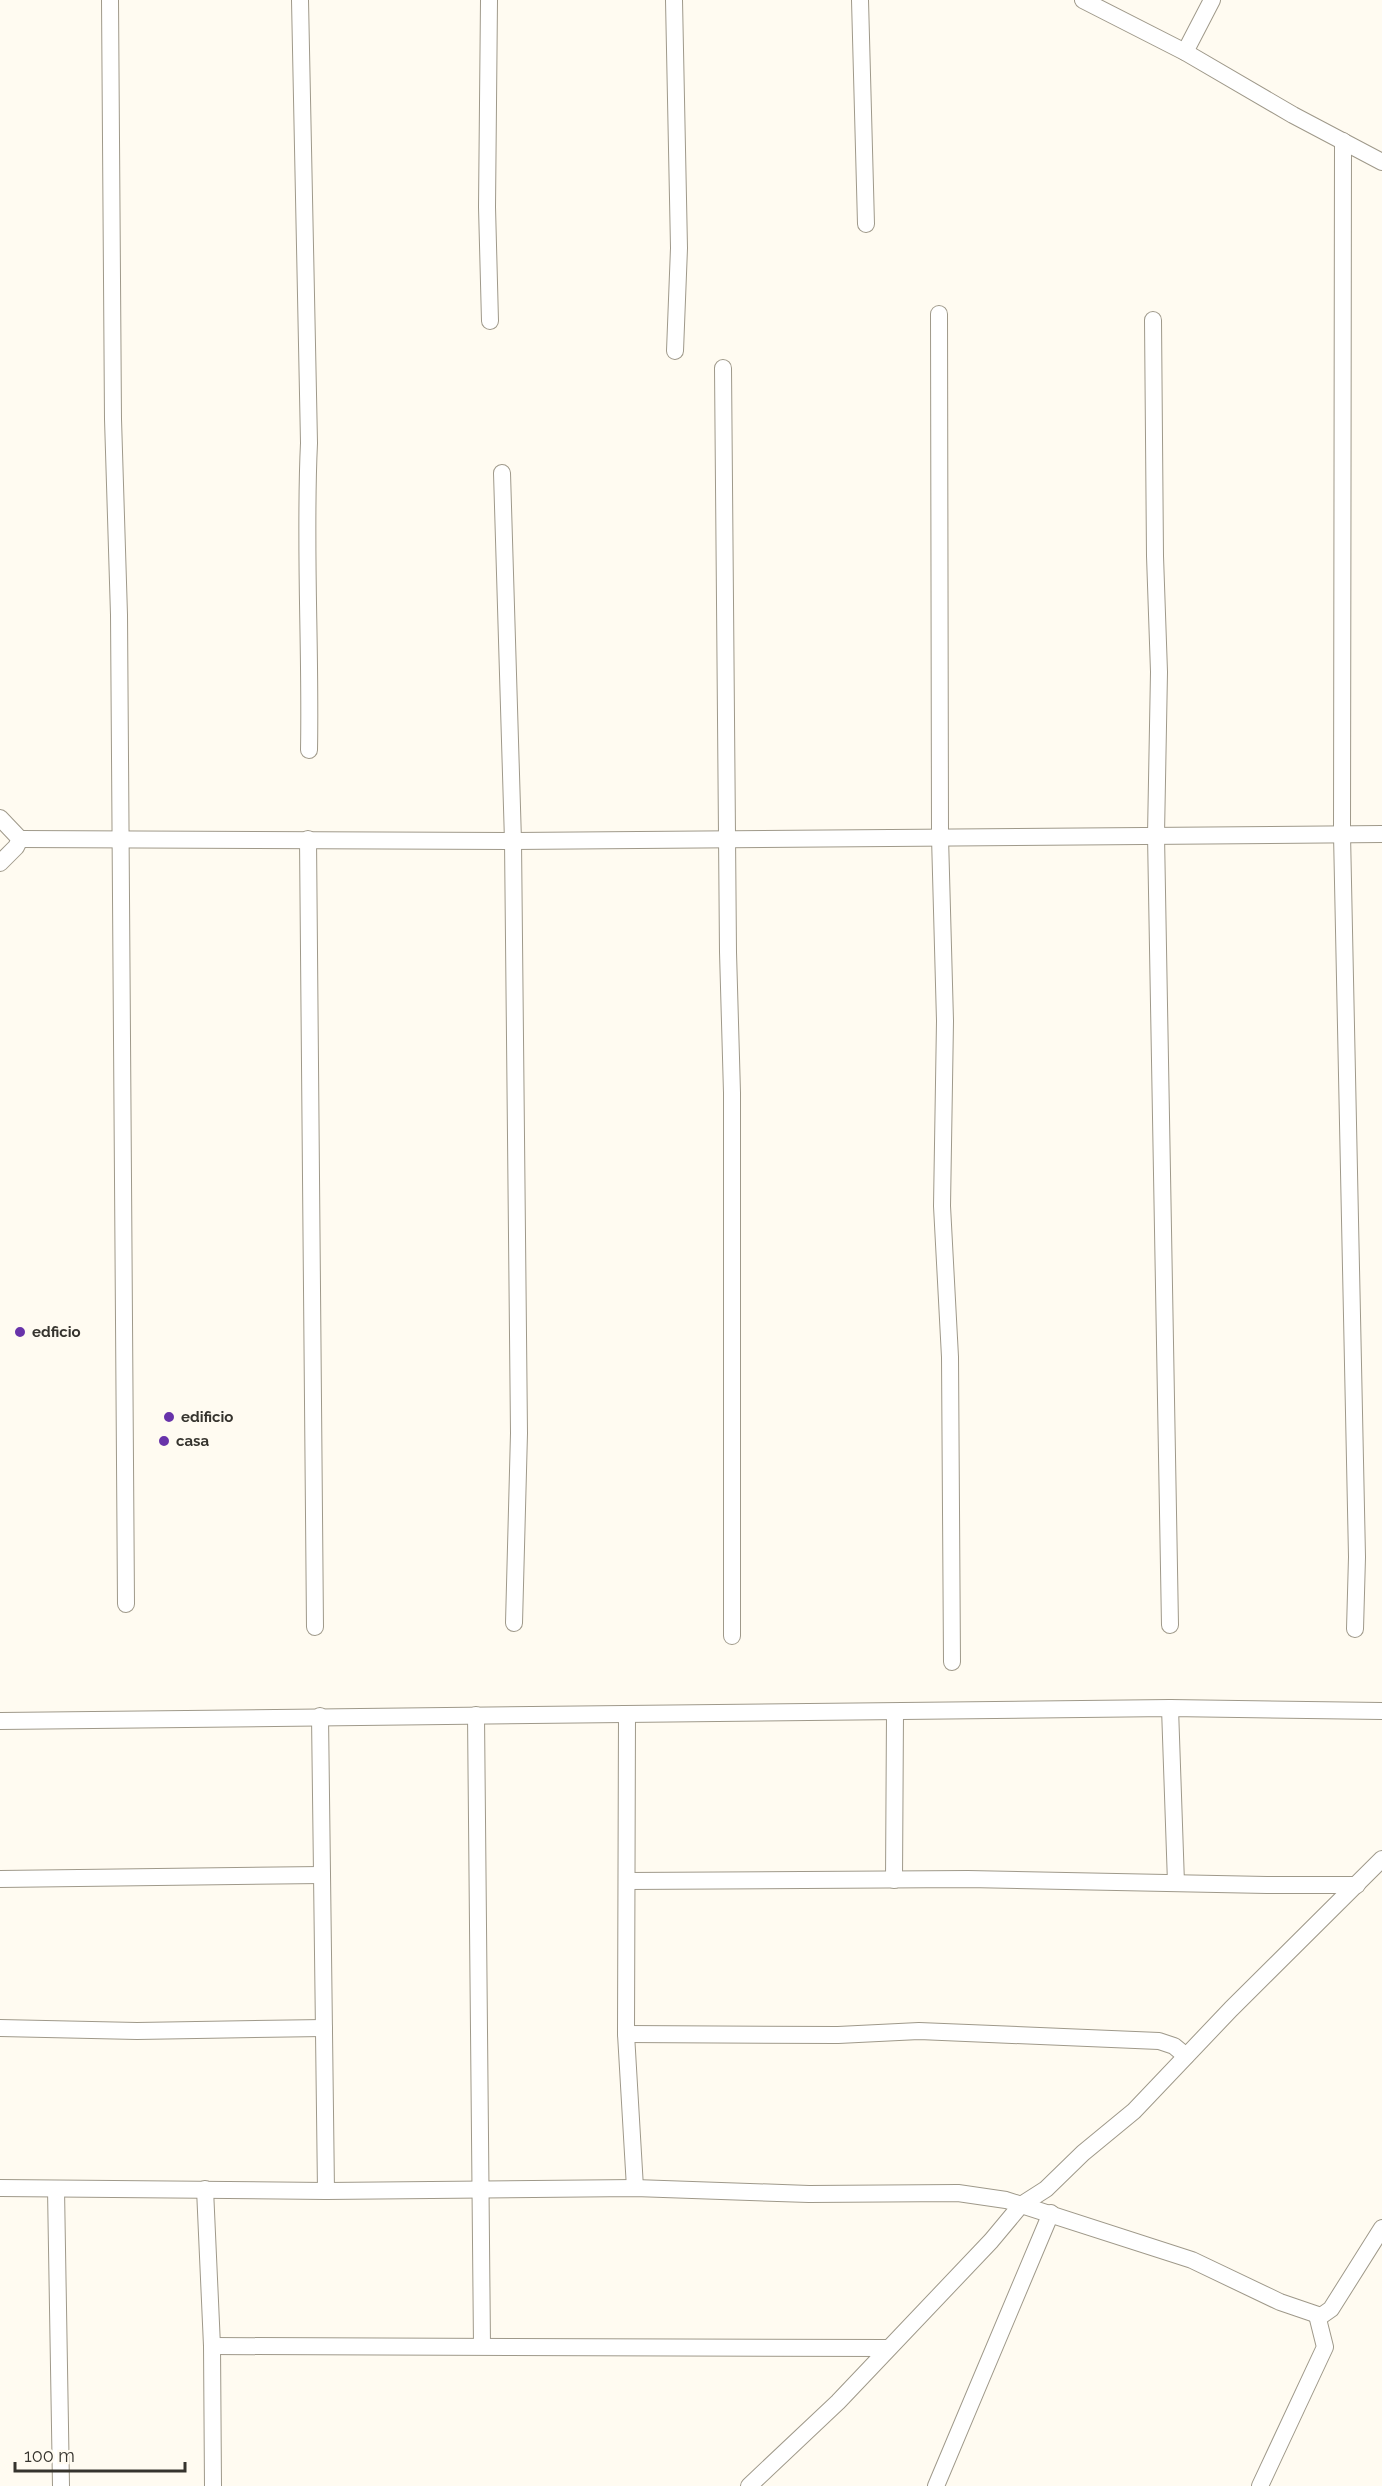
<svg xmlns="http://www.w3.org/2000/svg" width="1382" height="2486" font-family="Raleway,sans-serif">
<rect width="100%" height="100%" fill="#fffbf1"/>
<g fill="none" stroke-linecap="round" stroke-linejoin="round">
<g stroke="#9f998a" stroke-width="18">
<g id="minor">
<polyline points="110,0 113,419 119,615 126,1604"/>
<path d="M300,0L309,443C304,545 311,648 309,750"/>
<polyline points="489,0 487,207 490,321"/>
<polyline points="674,0 679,248 675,351"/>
<polyline points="860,0 866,224"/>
<polyline points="1083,0 1185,52 1293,115 1382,162"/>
<polyline points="1185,52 1212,0"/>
<polyline points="1343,141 1342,834 1357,1557 1355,1629"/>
<polyline points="939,314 940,837 945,1021 942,1206 950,1357 952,1662"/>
<polyline points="1153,320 1155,556 1159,672 1156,835 1170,1625"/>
<polyline points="723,368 728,952 732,1093 732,1636"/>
<polyline points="502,473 513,841 519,1433 514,1623"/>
<polyline points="0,818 20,839 16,847 0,863"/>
<polyline points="20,839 513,841 1382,834"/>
<polyline points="308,839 315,1627"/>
<polyline points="1170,1708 1176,1883"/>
<polyline points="476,1715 482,2346"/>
<polyline points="627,1715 626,2034 635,2188"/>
<polyline points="320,1716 326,2191"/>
<polyline points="0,1721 1170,1708 1382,1711"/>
<polyline points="0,1879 322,1875"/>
<polyline points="894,1880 895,1713"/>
<polyline points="627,1881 968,1879 1267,1885 1357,1885"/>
<polyline points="0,2028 137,2031 324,2028"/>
<polyline points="626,2034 838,2035 919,2031 1159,2041 1174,2046 1186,2056"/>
<polyline points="0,2188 326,2191 635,2188 809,2194 958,2193 1006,2200 1192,2260 1280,2302 1321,2316 1331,2309 1382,2228"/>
<polyline points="56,2189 61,2486"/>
<polyline points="205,2189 212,2346 213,2486"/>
<polyline points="212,2346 888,2348"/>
<polyline points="749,2486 838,2402 991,2241 1021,2205 1046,2189 1083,2153 1134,2111 1231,2009 1382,1859"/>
<polyline points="936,2486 1051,2213"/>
<polyline points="1260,2486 1325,2347 1317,2315"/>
</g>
</g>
<use href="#minor" stroke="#fff" stroke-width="16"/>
</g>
<g fill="#6833aa" stroke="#fffbf1" stroke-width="2">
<circle cx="20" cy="1332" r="6"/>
<circle cx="169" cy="1417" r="6"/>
<circle cx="164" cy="1441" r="6"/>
</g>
<g text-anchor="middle" stroke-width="4.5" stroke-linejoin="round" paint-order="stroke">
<g font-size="15" font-weight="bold" fill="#36342e" stroke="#fffbf1" text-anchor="start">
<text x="32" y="1337">edficio</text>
<text x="181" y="1422">edificio</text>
<text x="176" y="1446">casa</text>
</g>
</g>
<path d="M15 2462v9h170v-9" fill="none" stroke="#36342e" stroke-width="3"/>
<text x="24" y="2462" font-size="18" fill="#36342e" stroke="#fffbf1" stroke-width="4.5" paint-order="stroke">100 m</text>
</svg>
